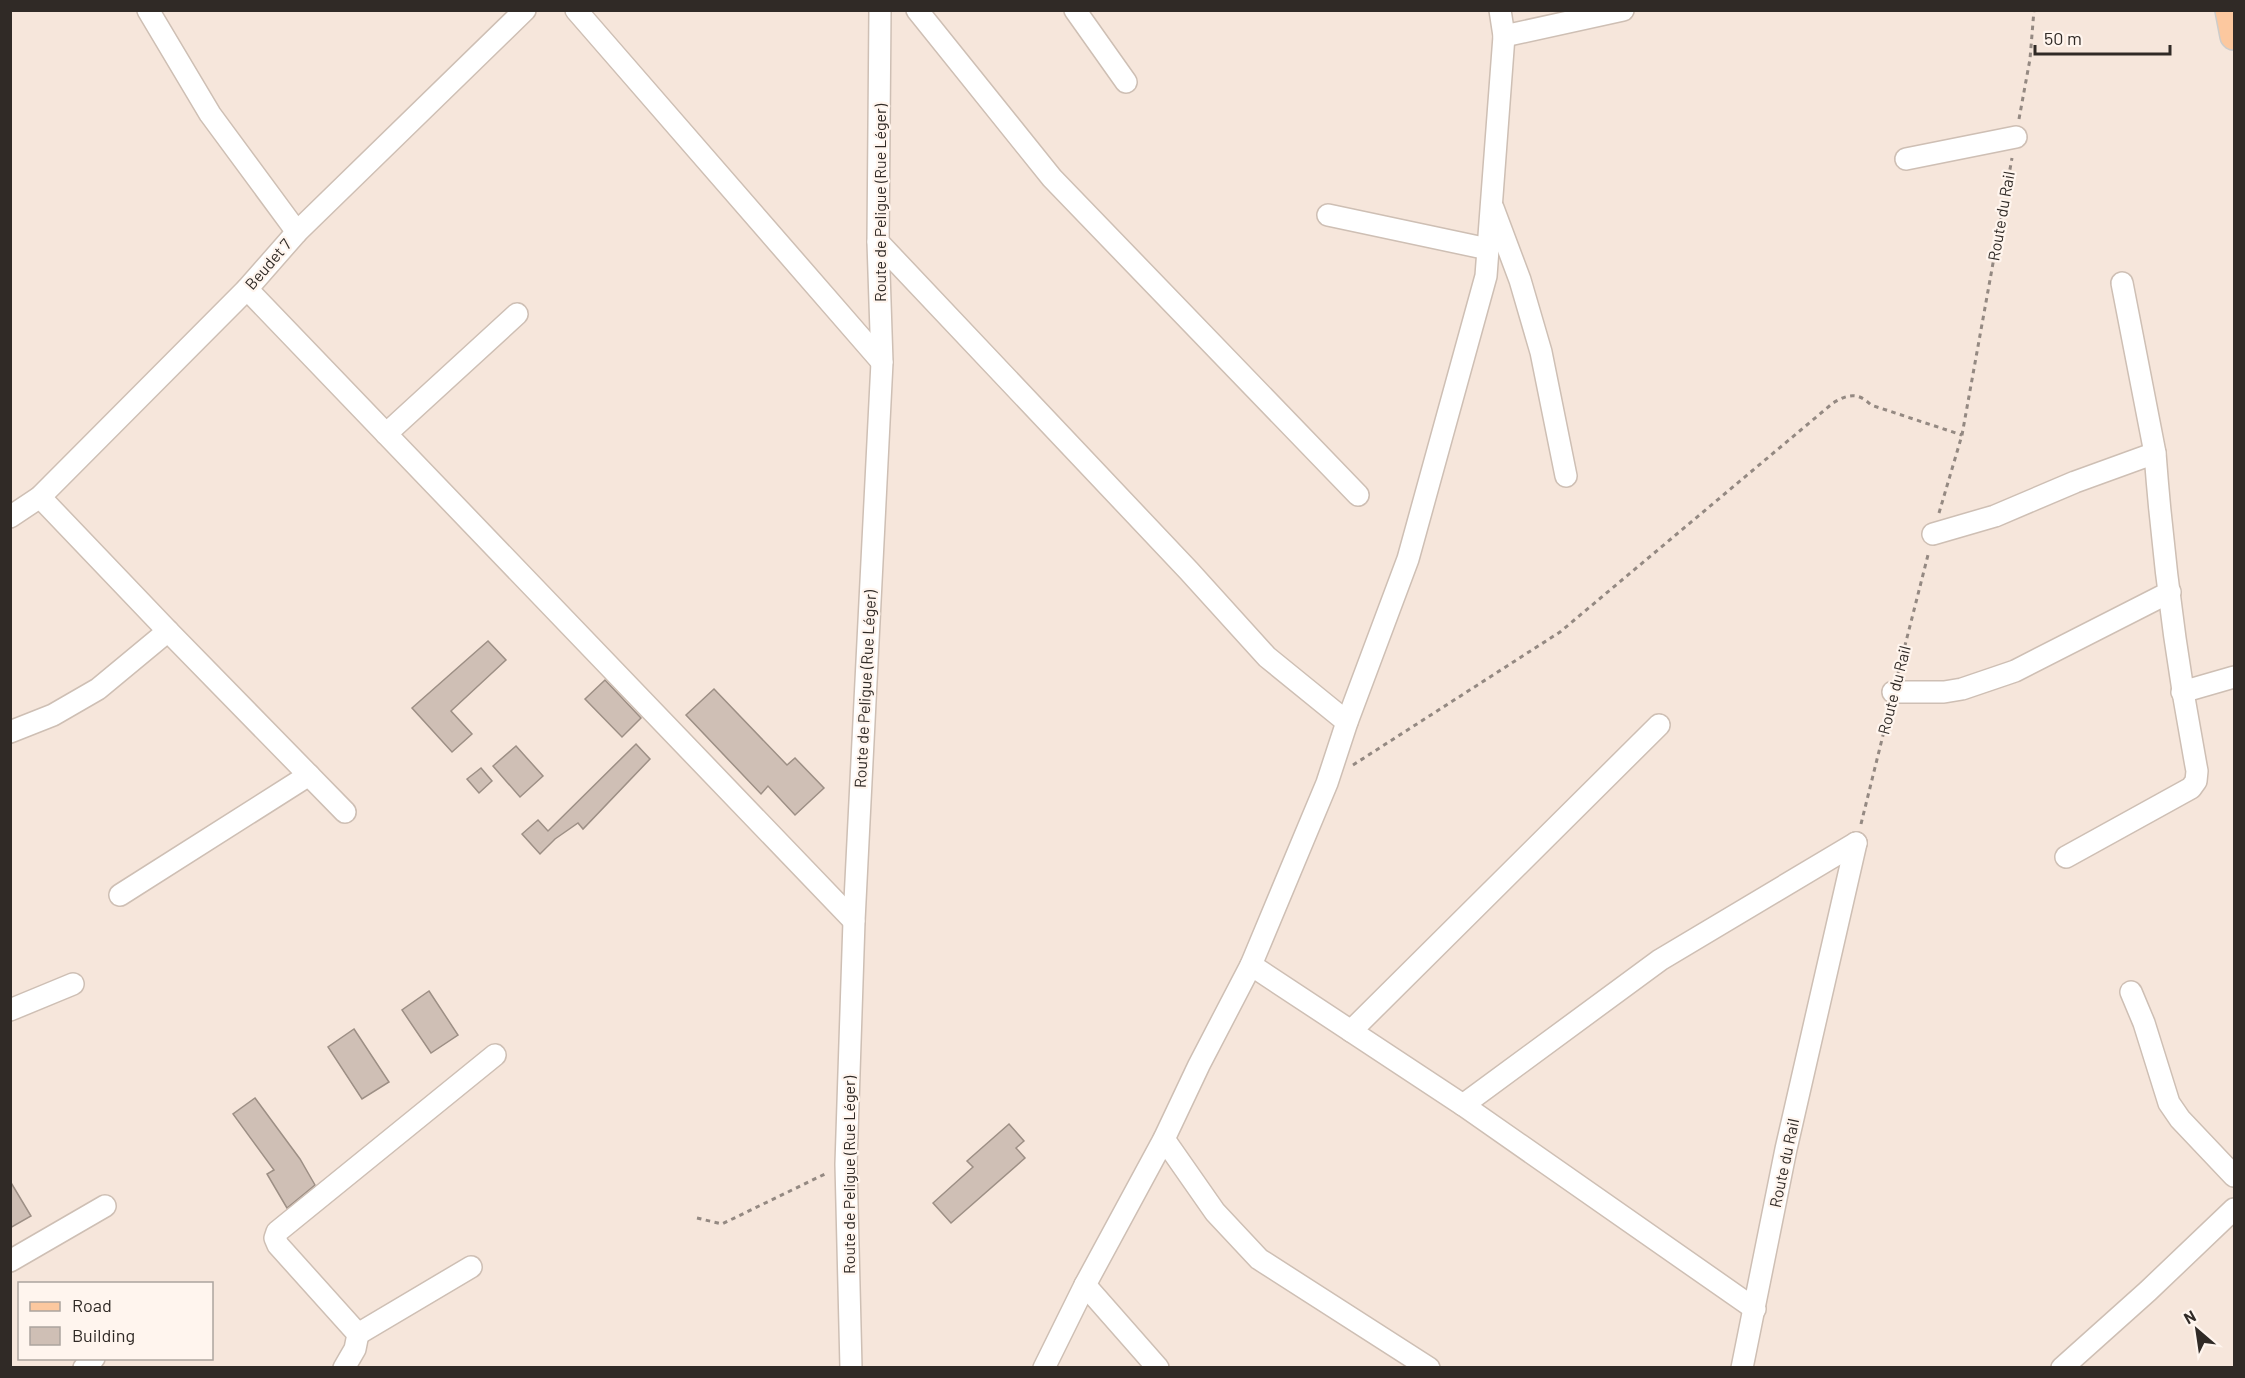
<svg xmlns="http://www.w3.org/2000/svg" width="2245" height="1378" font-family="Barlow,sans-serif">
<rect width="100%" height="100%" fill="#f6e6db"/>
<g fill="#cfbfb5" stroke="#9d8f85" stroke-width="1.5">
<polygon points="488,641 506,660 451,711 472,734 452,752 412,708"/>
<polygon points="605,680 641,718 622,737 585,699"/>
<polygon points="714,689 787,765 795,758 824,788 795,815 768,786 761,794 686,715"/>
<polygon points="636,744 650,759 583,829 578,823 555,839 540,854 522,834 538,820 548,831"/>
<polygon points="516,746 543,776 520,797 493,766"/>
<polygon points="481,768 492,781 479,793 467,779"/>
<polygon points="429,991 458,1035 431,1053 402,1010"/>
<polygon points="354,1029 389,1082 362,1099 328,1047"/>
<polygon points="255,1098 300,1159 315,1185 287,1208 267,1174 274,1170 233,1114"/>
<polygon points="1009,1124 1024,1141 1016,1148 1025,1158 951,1223 933,1203 973,1167 967,1161"/>
<polygon points="10,1181 31,1216 10,1228"/>
</g>
<g fill="none" stroke-linecap="round" stroke-linejoin="round">
<g stroke="#cebfb4" stroke-width="24">
<g id="minor">
<polyline points="148,10 210,114 297,232"/>
<polyline points="576,10 882,362"/>
<polyline points="917,10 1052,178 1358,495"/>
<polyline points="1075,10 1126,82"/>
<polyline points="1504,36 1623,10"/>
<polyline points="1906,159 2016,137"/>
<polyline points="1493,208 1520,280 1541,352 1566,476"/>
<polyline points="1328,215 1488,249"/>
<polyline points="878,242 1189,571 1267,657 1347,722"/>
<polyline points="2122,283 2155,453"/>
<polyline points="247,289 854,921"/>
<polyline points="386,434 517,314"/>
<polyline points="40,497 168,631 345,812"/>
<polyline points="10,517 40,497 247,289 297,232 525,10"/>
<path d="M1933,534L1995,516L2075,482L2155,453C2163,559 2177,666 2197,771L2196,781L2191,788L2066,857"/>
<polyline points="1893,692 1944,692 1962,689 2015,671 2170,592"/>
<polyline points="2182,692 2234,677"/>
<polyline points="10,732 53,715 98,689 168,631"/>
<polyline points="120,895 309,775"/>
<polyline points="1251,965 1463,1105 1755,1309"/>
<polyline points="2131,992 2144,1023 2169,1103 2180,1119 2234,1176"/>
<polyline points="10,1010 73,984"/>
<polyline points="1351,1031 1659,725"/>
<polyline points="1463,1105 1660,960 1856,843"/>
<polyline points="1164,1139 1215,1212 1259,1259 1429,1368"/>
<polyline points="10,1261 105,1206"/>
<polyline points="1085,1285 1158,1368"/>
<polyline points="358,1334 471,1267"/>
<polyline points="84,1368 94,1358"/>
<polyline points="344,1368 355,1349 358,1334 278,1245 275,1238 277,1232 495,1055"/>
<polyline points="851,1368 846,1164 854,921 882,362 878,242 880,10"/>
<polyline points="1044,1368 1085,1285 1164,1139 1199,1065 1251,965 1327,783 1347,722 1408,559 1486,276 1504,36 1500,10"/>
<polyline points="1742,1368 1786,1149 1856,843"/>
<polyline points="2062,1368 2148,1291 2234,1209"/>
</g>
</g>
<g stroke="#cdcccb" stroke-width="30">
<polyline id="major" points="2229,10 2234,36"/>
</g>
<g stroke="#948982" stroke-width="3" stroke-dasharray="4.5 4.5" stroke-linecap="butt">
<polyline points="2019,119 2030,59 2034,10"/>
<polyline points="1939,513 1962,435 2012,158"/>
<polyline points="1898,673 1929,551"/>
<path d="M1353,765L1560,632L1833,403C1848,394 1858,392 1871,405L1962,435"/>
<polyline points="1861,824 1889,711"/>
<polyline points="697,1218 722,1224 827,1173"/>
</g>
<use href="#minor" stroke="#fff" stroke-width="21"/>
<use href="#major" stroke="#fcc89f" stroke-width="27"/>
</g>
<g text-anchor="middle" stroke-width="4.5" stroke-linejoin="round" paint-order="stroke">
<g font-size="16" fill="#302a26" stroke="#fff5ee">
<text transform="translate(880 203) rotate(-90)" y="6">Route de Peligue (Rue Léger)</text>
<text transform="translate(2001 216) rotate(-80)" y="6">Route du Rail</text>
<text transform="translate(268 264) rotate(-49)" y="6">Beudet 7</text>
<text transform="translate(865 689) rotate(-87)" y="6">Route de Peligue (Rue Léger)</text>
<text transform="translate(1894 690) rotate(-76)" y="6">Route du Rail</text>
<text transform="translate(1784 1163) rotate(-78)" y="6">Route du Rail</text>
<text transform="translate(849 1175) rotate(-90)" y="6">Route de Peligue (Rue Léger)</text>
</g>
</g>
<rect width="2245" height="1378" fill="none" stroke="#302a26" stroke-width="24"/>
<rect x="18" y="1282" width="195" height="78" fill="#fff5ee" stroke="#aca49e" stroke-width="1.5"/>
<rect x="30" y="1302" width="30" height="9" fill="#fcc89f" stroke="#aca49e" stroke-width="1.5"/>
<text x="72" y="1312" font-size="18" fill="#302a26">Road</text>
<rect x="30" y="1327" width="30" height="18" fill="#cfbfb5" stroke="#aca49e" stroke-width="1.5"/>
<text x="72" y="1342" font-size="18" fill="#302a26">Building</text>
<g transform="translate(2197 1330) rotate(331)" stroke="#fff5ee" stroke-width="4.5" paint-order="stroke">
<path d="M0-4.5L10 22L0 15L-10 22Z" fill="#302a26"/>
<text y="-9" font-size="16" font-weight="bold" text-anchor="middle" fill="#302a26">N</text>
</g>
<path d="M2035 45v9h135v-9" fill="none" stroke="#302a26" stroke-width="3"/>
<text x="2044" y="45" font-size="18" fill="#302a26" stroke="#fff5ee" stroke-width="4.5" paint-order="stroke">50 m</text>
</svg>
